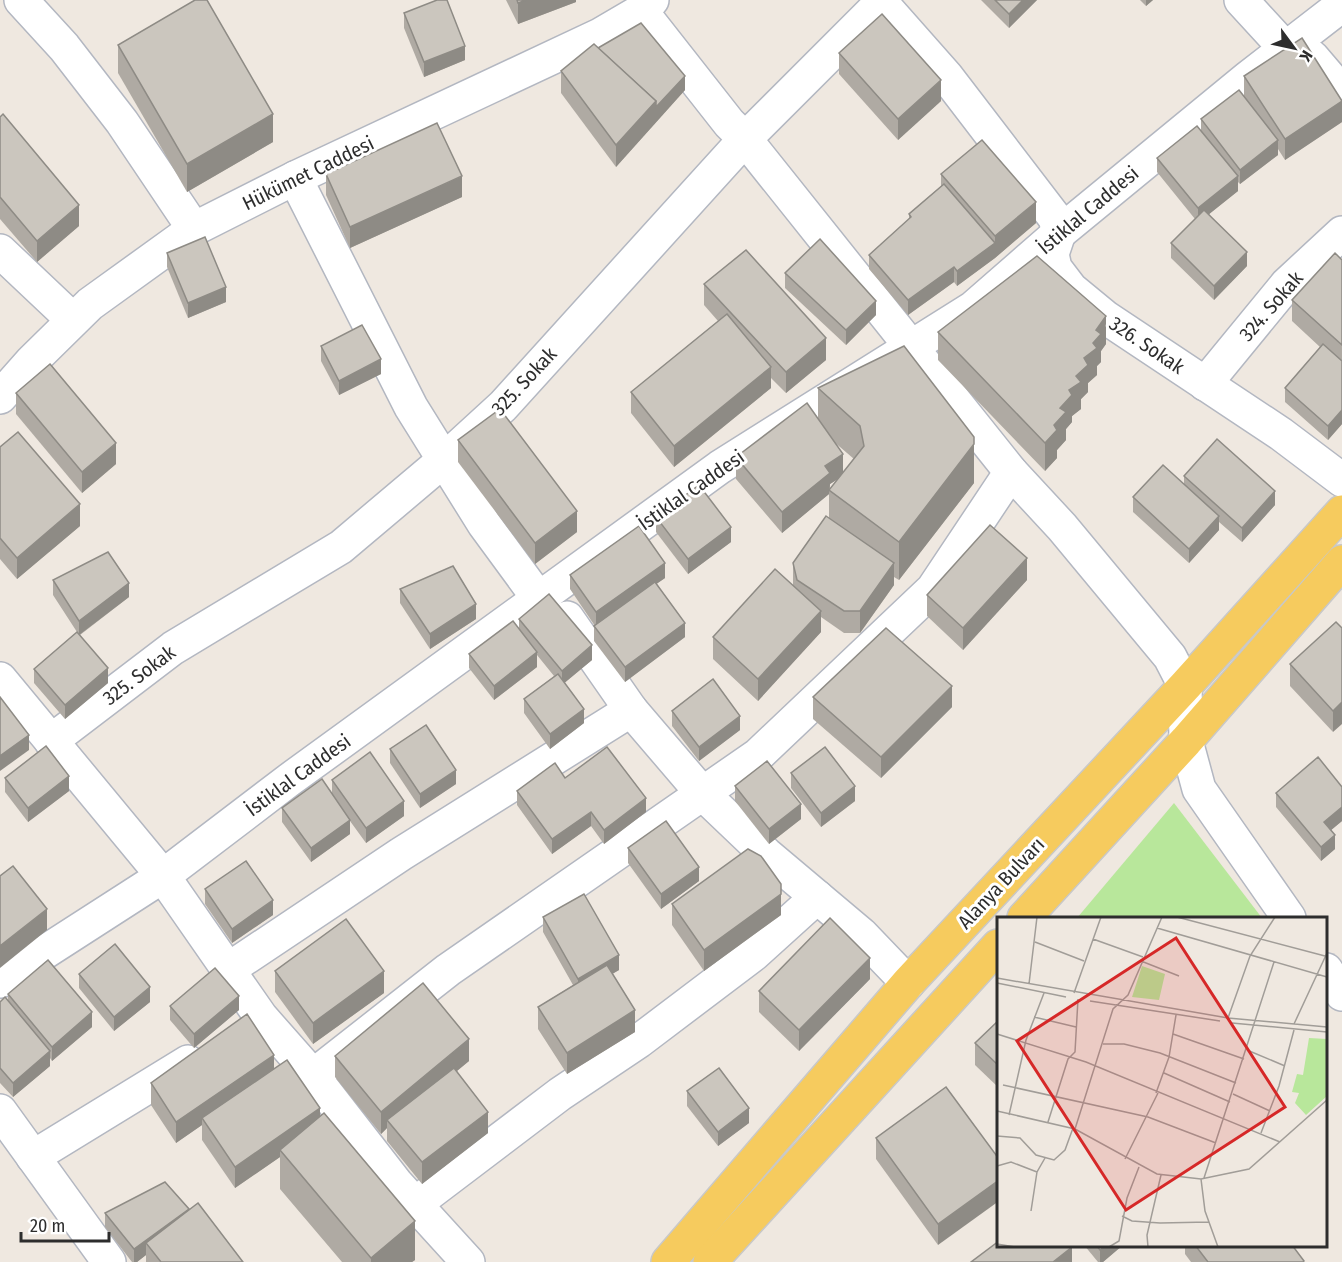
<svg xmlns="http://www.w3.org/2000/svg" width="1342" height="1262" font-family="'Fira Sans Condensed',sans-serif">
<rect width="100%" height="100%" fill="#efe8e0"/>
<polygon fill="#b8e79b" points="1174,803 1262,918 1077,918"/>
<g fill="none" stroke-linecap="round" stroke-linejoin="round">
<g stroke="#b3b7c1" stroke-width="36">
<g id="minor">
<polyline points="21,0 64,47 122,122 194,229"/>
<polyline points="879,0 947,77 1055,218 1059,233 1052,254 1055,268 1071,289 1105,317 1281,434 1342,480"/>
<polyline points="1241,0 1285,48 1312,57 1342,92"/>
<polyline points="641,11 729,123 745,139 1011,472 1062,527 1170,657 1185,686 1186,741 1199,789 1289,918"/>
<polyline points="295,178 411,407 484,524 539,599"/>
<polyline points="0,251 73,320"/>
<polyline points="1205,384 1287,284 1342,233"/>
<polyline points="0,397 32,361 90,304 194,229 295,178 600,35 641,11 652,0"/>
<polyline points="567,618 631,710 702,793 766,854 861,934 908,983"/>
<polyline points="0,679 163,876 261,1017 313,1076 396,1183 468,1262"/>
<polyline points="51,741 173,648 341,547 444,460 503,406 745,139 884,0"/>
<polyline points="229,969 401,854 631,710"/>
<polyline points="1326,970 1342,994"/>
<polyline points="0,981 163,876 289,780 720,467 973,308 1059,233 1249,77 1342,5"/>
<polyline points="313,1076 448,970 758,755 933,589 1011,472"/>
<polyline points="0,1111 109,1262"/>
<polyline points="33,1157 188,1062"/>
<polyline points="415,1204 560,1094 639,1041 754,954 817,897"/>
</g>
</g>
<g stroke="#c8c8c8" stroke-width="36">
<g id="major">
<polyline points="1024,918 1186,741 1342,562"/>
<polyline points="668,1262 908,983 1185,686 1342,512"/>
<polyline points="710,1262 998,946"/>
</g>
</g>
<use href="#minor" stroke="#fff" stroke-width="33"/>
<use href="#major" stroke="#f6cb5e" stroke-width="33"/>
</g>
<g fill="#afaaa3" fill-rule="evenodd">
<polygon points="506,0 576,0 576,2 518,24"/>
<polygon points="981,0 1037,0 1009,28"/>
<polygon points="1140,0 1153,0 1146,6"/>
<polygon points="404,13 465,60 424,77 404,28"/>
<polygon points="118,45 273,142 187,192 118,73"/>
<polygon points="598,48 685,90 616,167 561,93 561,71"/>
<polygon points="839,53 941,101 898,140 839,74"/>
<polygon points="1244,76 1342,100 1342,122 1285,160 1278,149 1278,155 1240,184 1238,182 1238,191 1209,214 1247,266 1214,300 1171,258 1171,243 1195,219 1157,172 1157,158 1201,130 1201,119 1244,96"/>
<polygon points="0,117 79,226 37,262 0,219"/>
<polygon points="326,174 462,197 350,248 326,195"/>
<polygon points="941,174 1036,223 995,258 957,286 954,282 908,315 869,269 869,255 909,219 909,214 941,186"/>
<polygon points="167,253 226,302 188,318 167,267"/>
<polygon points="1342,260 1342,424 1328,440 1285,402 1285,388 1320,347 1292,321 1292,300"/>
<polygon points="785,273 876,315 846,345 785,288"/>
<polygon points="704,284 826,360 786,393 771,378 771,388 674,467 631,413 631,392 718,321 704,305"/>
<polygon points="938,332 1106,344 1101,351 1101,362 1097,366 1097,375 1088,383 1088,392 1081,399 1081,409 1072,416 1072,422 1066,429 1066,440 1057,450 1057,458 1045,471 938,360"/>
<polygon points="321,346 381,374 339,395 321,361"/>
<path d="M818,388L974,483L899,580L894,577V585L860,633H844L821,617V632L758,701L713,659V637L793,585V563L829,518V494L782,533L736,479V457L818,419ZM833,441L854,459L843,473ZM839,478L830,489V484Z"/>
<polygon points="16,393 116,464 82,493 16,414"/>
<polygon points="458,440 577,532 535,564 458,462"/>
<polygon points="0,447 80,526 17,579 0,559"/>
<polygon points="1184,476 1275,505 1242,542 1219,522 1219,530 1189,563 1133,512 1133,497 1184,484"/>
<polygon points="656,517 731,542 688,574 656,532"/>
<polygon points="570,575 665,578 656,584 685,637 625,682 594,641 594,626 595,626 570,589"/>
<polygon points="53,580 129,597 80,635 108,683 65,719 34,683 34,669 77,632 53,595"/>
<polygon points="1027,580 963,650 927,616 927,595"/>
<polygon points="400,589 476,619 430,649 400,603"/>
<polygon points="519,619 592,660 564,683 584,723 550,749 524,713 524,699 554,676 537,655 537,667 494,700 469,668 469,654 519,629"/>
<polygon points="1336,622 1333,732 1290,686 1290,664"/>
<polygon points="813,697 952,707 881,778 813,719"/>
<polygon points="672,711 740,730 699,761 672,726"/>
<polygon points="390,749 456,784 420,808 390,763"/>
<polygon points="791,773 855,801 821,827 791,788"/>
<polygon points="5,778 69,791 28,822 5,792"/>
<polygon points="565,778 646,812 604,844 591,826 552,854 517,805 517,791"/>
<polygon points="332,780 404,816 366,843 350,821 350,834 311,862 282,822 282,808 332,793"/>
<polygon points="735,786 801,819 769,844 735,801"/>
<polygon points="1276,793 1342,821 1331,830 1335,849 1321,861 1276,807"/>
<polygon points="628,848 699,881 661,909 628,863"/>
<polygon points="205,889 273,915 232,943 205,904"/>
<polygon points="672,904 781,915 704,971 672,925"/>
<polygon points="543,917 619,970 612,974 635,1032 567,1074 538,1029 538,1007 573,985 543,932"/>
<polygon points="275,971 384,993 313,1044 275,992"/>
<polygon points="79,974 150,1002 114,1031 79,988"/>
<polygon points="870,979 799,1051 759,1012 759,991"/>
<polygon points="8,994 92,1027 52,1061 50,1058 50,1066 13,1097 0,1083 0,1002 8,1000"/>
<polygon points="170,1006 239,1010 194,1048 170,1020"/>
<polygon points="999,1020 999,1088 975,1065 975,1043"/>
<polygon points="335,1056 469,1061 457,1071 488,1133 422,1184 387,1141 387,1128 381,1134 335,1077"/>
<polygon points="274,1069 320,1116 415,1260 412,1262 342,1262 280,1189 280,1157 235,1188 202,1140 202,1125 176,1143 151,1105 151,1083"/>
<polygon points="946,1087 938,1245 876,1159 876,1138"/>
<polygon points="687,1091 749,1123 718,1146 687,1106"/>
<polygon points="189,1209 243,1262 146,1262 146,1255 137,1262 132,1262 105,1227 105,1213"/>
<polygon points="1084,1245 1123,1245 1103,1262 1098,1262"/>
<polygon points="1185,1245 1292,1245 1304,1262 1191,1262 1185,1254"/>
</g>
<g fill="#8e8b85">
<polygon points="526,0 576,0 576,2 518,24 518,3"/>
<polygon points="1023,0 1037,0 1009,28 1009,14"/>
<polygon points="1146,0 1153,0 1146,6"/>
<polygon points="465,46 465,60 424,77 424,62"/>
<polygon points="685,76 685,90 616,167 616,145 656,101"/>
<polygon points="941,80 941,101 898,140 898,119"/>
<polygon points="1342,101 1342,122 1285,160 1285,139"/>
<polygon points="273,114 273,142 187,192 187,164"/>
<polygon points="1278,140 1278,155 1240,184 1240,170"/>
<polygon points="462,176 462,197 350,248 350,227"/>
<polygon points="1238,176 1238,191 1198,223 1198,208"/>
<polygon points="1036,202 1036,223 995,258 957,286 957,271 995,243 995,236"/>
<polygon points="79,205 79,226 37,262 37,241"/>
<polygon points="1247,252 1247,266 1214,300 1214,286"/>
<polygon points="954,267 954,282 908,315 908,300"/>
<polygon points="226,287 226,302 188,318 188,303"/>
<polygon points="876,301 876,315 846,345 846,330"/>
<polygon points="1106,316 1106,344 1101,351 1101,362 1097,366 1097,375 1088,383 1088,392 1081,399 1081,409 1072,416 1072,422 1066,429 1066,440 1057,450 1057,458 1045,471 1045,443 1054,425 1060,408 1076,376 1084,358 1093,343 1096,330"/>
<polygon points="826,338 826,360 786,393 786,372"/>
<polygon points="381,359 381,374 339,395 339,381"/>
<polygon points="771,367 771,388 674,467 674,446"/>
<polygon points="1342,410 1342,424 1328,440 1328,426"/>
<polygon points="116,443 116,464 82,493 82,472"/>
<polygon points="974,444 974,483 899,580 899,542"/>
<polygon points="843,454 843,476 830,484 829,494 782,533 782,512 825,466"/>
<polygon points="1275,491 1275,505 1242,542 1242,528"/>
<polygon points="80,504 80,526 17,579 17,558"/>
<polygon points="577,511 577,532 535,564 535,543"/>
<polygon points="1219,516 1219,530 1189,563 1189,549"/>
<polygon points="731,527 731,542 688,574 688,559"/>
<polygon points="1027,558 1027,580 963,650 963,628"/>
<polygon points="665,563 665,578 596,626 596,612"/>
<polygon points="894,563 894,585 860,633 860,611"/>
<polygon points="129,583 129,597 79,635 79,621"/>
<polygon points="476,604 476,619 430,649 430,634"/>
<polygon points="821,611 821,632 758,701 758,679"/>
<polygon points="685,623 685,637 625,682 625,667"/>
<polygon points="592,645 592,660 562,685 562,671"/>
<polygon points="537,652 537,667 494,700 494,686"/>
<polygon points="108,668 108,683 65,719 65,705"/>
<polygon points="952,686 952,707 881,778 881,757"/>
<polygon points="1342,702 1342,724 1333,732 1333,711"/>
<polygon points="584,709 584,723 550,749 550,734"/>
<polygon points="740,716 740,730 699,761 699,747"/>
<polygon points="29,735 29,750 0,771 0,756"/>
<polygon points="456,770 456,784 420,808 420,794"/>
<polygon points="69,776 69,791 28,822 28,808"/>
<polygon points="855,786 855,801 821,827 821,813"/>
<polygon points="646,798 646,812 604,844 604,830"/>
<polygon points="404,801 404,816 366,843 366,828"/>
<polygon points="801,804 801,819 769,844 769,829"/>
<polygon points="1342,807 1342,821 1324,836 1324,822"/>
<polygon points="591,812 591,826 552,854 552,839"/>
<polygon points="350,820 350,834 311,862 311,848"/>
<polygon points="1335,835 1335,849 1321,861 1321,847"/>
<polygon points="699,867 699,881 661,909 661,894"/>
<polygon points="781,894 781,915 704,971 704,950"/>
<polygon points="273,900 273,915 232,943 232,929"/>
<polygon points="47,909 47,930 0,968 0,946"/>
<polygon points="619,955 619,970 578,994 578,979"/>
<polygon points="870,958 870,979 799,1051 799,1030"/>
<polygon points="384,971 384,993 313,1044 313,1023"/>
<polygon points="150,987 150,1002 114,1031 114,1017"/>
<polygon points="239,996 239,1010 194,1048 194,1034"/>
<polygon points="635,1010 635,1032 567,1074 567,1053"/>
<polygon points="92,1012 92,1027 52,1061 52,1047"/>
<polygon points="469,1039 469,1061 391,1125 387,1120 387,1128 381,1134 381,1112"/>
<polygon points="50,1051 50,1066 13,1097 13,1083"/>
<polygon points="274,1055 274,1076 202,1118 202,1125 176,1143 176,1122"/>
<polygon points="320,1108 320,1130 280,1150 280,1157 235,1188 235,1167"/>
<polygon points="749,1108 749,1123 718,1146 718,1132"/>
<polygon points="488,1112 488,1133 422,1184 422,1162"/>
<polygon points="999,1180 999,1201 938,1245 938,1224"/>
<polygon points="189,1209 189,1224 146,1243 146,1255 137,1262 134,1262 134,1249"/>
<polygon points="415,1221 415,1260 412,1262 371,1262 371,1258"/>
<polygon points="1106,1245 1123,1245 1103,1262 1100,1262 1100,1250"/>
<polygon points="1072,1247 1072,1262 1053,1262"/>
</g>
<g fill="#cbc6be" stroke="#8e8b85" stroke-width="1.5">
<polygon points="195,0 207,0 273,114 187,164 118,45"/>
<polygon points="437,0 447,0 465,46 424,62 404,13"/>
<polygon points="517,0 526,0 518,3"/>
<polygon points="995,0 1023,0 1009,14"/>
<polygon points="882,14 941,80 898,119 839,53"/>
<polygon points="641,23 685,76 656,107 656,101 598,48"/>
<polygon points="1302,38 1342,101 1285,139 1244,76"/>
<polygon points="594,44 656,101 616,145 561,71"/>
<polygon points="1239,90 1278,140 1240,170 1201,119"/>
<polygon points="3,114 79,205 37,241 0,197 0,117"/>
<polygon points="437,123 462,176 350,227 326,174"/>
<polygon points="1197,126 1238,176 1198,208 1157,158"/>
<polygon points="982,140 1036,202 995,236 941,174"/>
<polygon points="944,184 995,243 957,271 954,267 908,300 869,255 911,217 909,214"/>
<polygon points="1204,210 1247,252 1214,286 1171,243"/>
<polygon points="205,237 226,287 188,303 167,253"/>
<polygon points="820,239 876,301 846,330 785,273"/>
<polygon points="746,250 826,338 786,372 704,284"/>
<polygon points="1335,253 1342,260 1342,345 1292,300"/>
<polygon points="1037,256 1106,316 1096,330 1101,334 1093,343 1097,348 1084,358 1088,365 1076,376 1081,382 1069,390 1072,395 1060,408 1066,412 1054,425 1057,430 1045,443 938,332"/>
<polygon points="727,314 771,367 674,446 631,392"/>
<polygon points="362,325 381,359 339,381 321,346"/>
<polygon points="1323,344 1342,361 1342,410 1328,426 1285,388"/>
<polygon points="904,346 974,437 974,444 899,542 829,490 864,446 860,426 818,388"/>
<polygon points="50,364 116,443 82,472 16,393"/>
<polygon points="807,403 843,454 825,466 830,473 782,512 736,457"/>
<polygon points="500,409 577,511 535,543 458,440"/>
<polygon points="18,432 80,504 17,558 0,538 0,447"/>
<polygon points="1217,439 1275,491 1242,528 1184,476"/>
<polygon points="1163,465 1219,516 1189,549 1133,497"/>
<polygon points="699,485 731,527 688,559 656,517"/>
<polygon points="826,516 894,563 860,611 844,611 797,580 793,563"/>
<polygon points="990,525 1027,558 963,628 927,595"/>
<polygon points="639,526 665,563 596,612 570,575"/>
<polygon points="108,552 129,583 79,621 53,580"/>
<polygon points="453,566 476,604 430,634 400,589"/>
<polygon points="775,569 821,611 758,679 713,637"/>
<polygon points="655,582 685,623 625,667 594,626"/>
<polygon points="549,594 592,645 562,671 519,619"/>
<polygon points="513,621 537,652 494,686 469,654"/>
<polygon points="1336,622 1342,628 1342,702 1333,711 1290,664"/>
<polygon points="886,628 952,686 881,757 813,697"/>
<polygon points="77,632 108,668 65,705 34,669"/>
<polygon points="558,674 584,709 550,734 524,699"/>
<polygon points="713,679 740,716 699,747 672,711"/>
<polygon points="0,697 29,735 0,756"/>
<polygon points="426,725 456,770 420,794 390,749"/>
<polygon points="46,746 69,776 28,808 5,778"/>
<polygon points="607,747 646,798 604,830 591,812 552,839 517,791 555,763 565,778"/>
<polygon points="825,747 855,786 821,813 791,773"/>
<polygon points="370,752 404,801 366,828 332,780"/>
<polygon points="1318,757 1342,787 1342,807 1324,822 1335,835 1321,847 1276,793"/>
<polygon points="767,761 801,804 769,829 735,786"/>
<polygon points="322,779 350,820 311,848 282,808"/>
<polygon points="666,821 699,867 661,894 628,848"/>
<polygon points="748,849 761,856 781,884 781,894 704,950 672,904"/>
<polygon points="246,861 273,900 232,929 205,889"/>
<polygon points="13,866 47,909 0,946 0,876"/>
<polygon points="584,894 619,955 578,979 543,917"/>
<polygon points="830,918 870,958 799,1030 759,991"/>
<polygon points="346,919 384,971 313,1023 275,971"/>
<polygon points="115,944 150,987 114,1017 79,974"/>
<polygon points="48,960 92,1012 52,1047 8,994"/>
<polygon points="607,965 635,1010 567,1053 538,1007"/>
<polygon points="215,968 239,996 194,1034 170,1006"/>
<polygon points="423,983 469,1039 381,1112 335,1056"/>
<polygon points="5,997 50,1051 13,1083 0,1068 0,1002"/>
<polygon points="247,1014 274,1055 176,1122 151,1083"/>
<polygon points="999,1020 999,1066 975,1043"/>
<polygon points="287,1060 320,1108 235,1167 202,1118"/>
<polygon points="454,1068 488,1112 422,1162 387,1120"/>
<polygon points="719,1068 749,1108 718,1132 687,1091"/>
<polygon points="946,1087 999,1159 999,1180 938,1224 876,1138"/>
<polygon points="324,1113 415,1221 371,1258 280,1150"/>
<polygon points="165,1182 189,1209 134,1249 105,1213"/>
<polygon points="198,1203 243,1262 161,1262 146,1243"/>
<polygon points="999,1241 999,1245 1070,1245 1072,1247 1053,1262 971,1262"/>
<polygon points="1096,1245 1106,1245 1100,1250"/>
<polygon points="1195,1245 1292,1245 1304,1261 1303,1262 1208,1262"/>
</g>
<g text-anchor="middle" stroke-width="6" stroke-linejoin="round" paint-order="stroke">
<g font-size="20" fill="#2d2d2d" stroke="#fff">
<text transform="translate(308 173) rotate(-26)" y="7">Hükümet Caddesi</text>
<text transform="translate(1088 210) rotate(-40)" y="7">İstiklal Caddesi</text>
<text transform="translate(1271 306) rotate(-49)" y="7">324. Sokak</text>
<text transform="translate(1147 345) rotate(34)" y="7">326. Sokak</text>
<text transform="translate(524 381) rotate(-47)" y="7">325. Sokak</text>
<text transform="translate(691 490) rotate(-35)" y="7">İstiklal Caddesi</text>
<text transform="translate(139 675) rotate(-37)" y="7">325. Sokak</text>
<text transform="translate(298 775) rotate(-36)" y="7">İstiklal Caddesi</text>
<text transform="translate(1001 883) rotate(-47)" y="7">Alanya Bulvarı</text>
</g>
</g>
<g transform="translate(997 917)">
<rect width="330" height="330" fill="#efe8e0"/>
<path d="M145,49L168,57L162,83L135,80ZM312,121L330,122V179L309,198L298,186L302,176L295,175L300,157L306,158Z" fill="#b8e79b"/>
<path fill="none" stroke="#a19d98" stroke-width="1.5" d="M180,0L328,39M160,11L330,60M96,22L146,40M38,25L87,44M144,44L182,59M0,61L231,101L330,110M0,66L69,80M32,67L40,0M77,76L104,0M93,84L223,104M37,100L79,110M231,101L253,39L278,0M235,106L330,115M297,107L330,36M0,117L89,145L283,225M176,117L247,142M106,127H127L163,136L239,166M250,133L288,149M167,156L233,185M6,168L151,200L219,226M159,176L172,140L179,98M236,177L273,194M0,194L78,212L160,257L204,262L252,252L330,183M12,198L29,123L47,76M51,205L71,142L78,135L81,82M78,212L116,92L131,78L165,0M264,216L282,169L297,113M0,219L23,221L39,238L57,243L68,233L76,211M128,242L161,176M0,249L14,245L40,255M207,261L277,45M204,262L208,294L221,330M34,294L40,255L48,241M125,299L135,304L163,306L212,305M0,327L18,330M112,330L122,324L130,281L142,250M151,330L150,318L164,258"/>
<path fill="#d62828" fill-opacity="0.15" stroke="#d62828" stroke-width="3" d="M179,21L288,190L129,293L20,124Z"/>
<rect width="330" height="330" fill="none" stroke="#2d2d2d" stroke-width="3"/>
</g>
<g transform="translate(1294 48) rotate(123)" stroke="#ffffff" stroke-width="4.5" paint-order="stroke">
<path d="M0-4.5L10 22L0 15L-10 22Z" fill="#2d2d2d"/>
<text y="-9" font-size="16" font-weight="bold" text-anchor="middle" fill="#2d2d2d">K</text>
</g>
<path d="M21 1232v9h88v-9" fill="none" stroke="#2d2d2d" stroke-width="3"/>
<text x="30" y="1232" font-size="18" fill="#2d2d2d" stroke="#ffffff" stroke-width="4.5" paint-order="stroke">20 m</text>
</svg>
